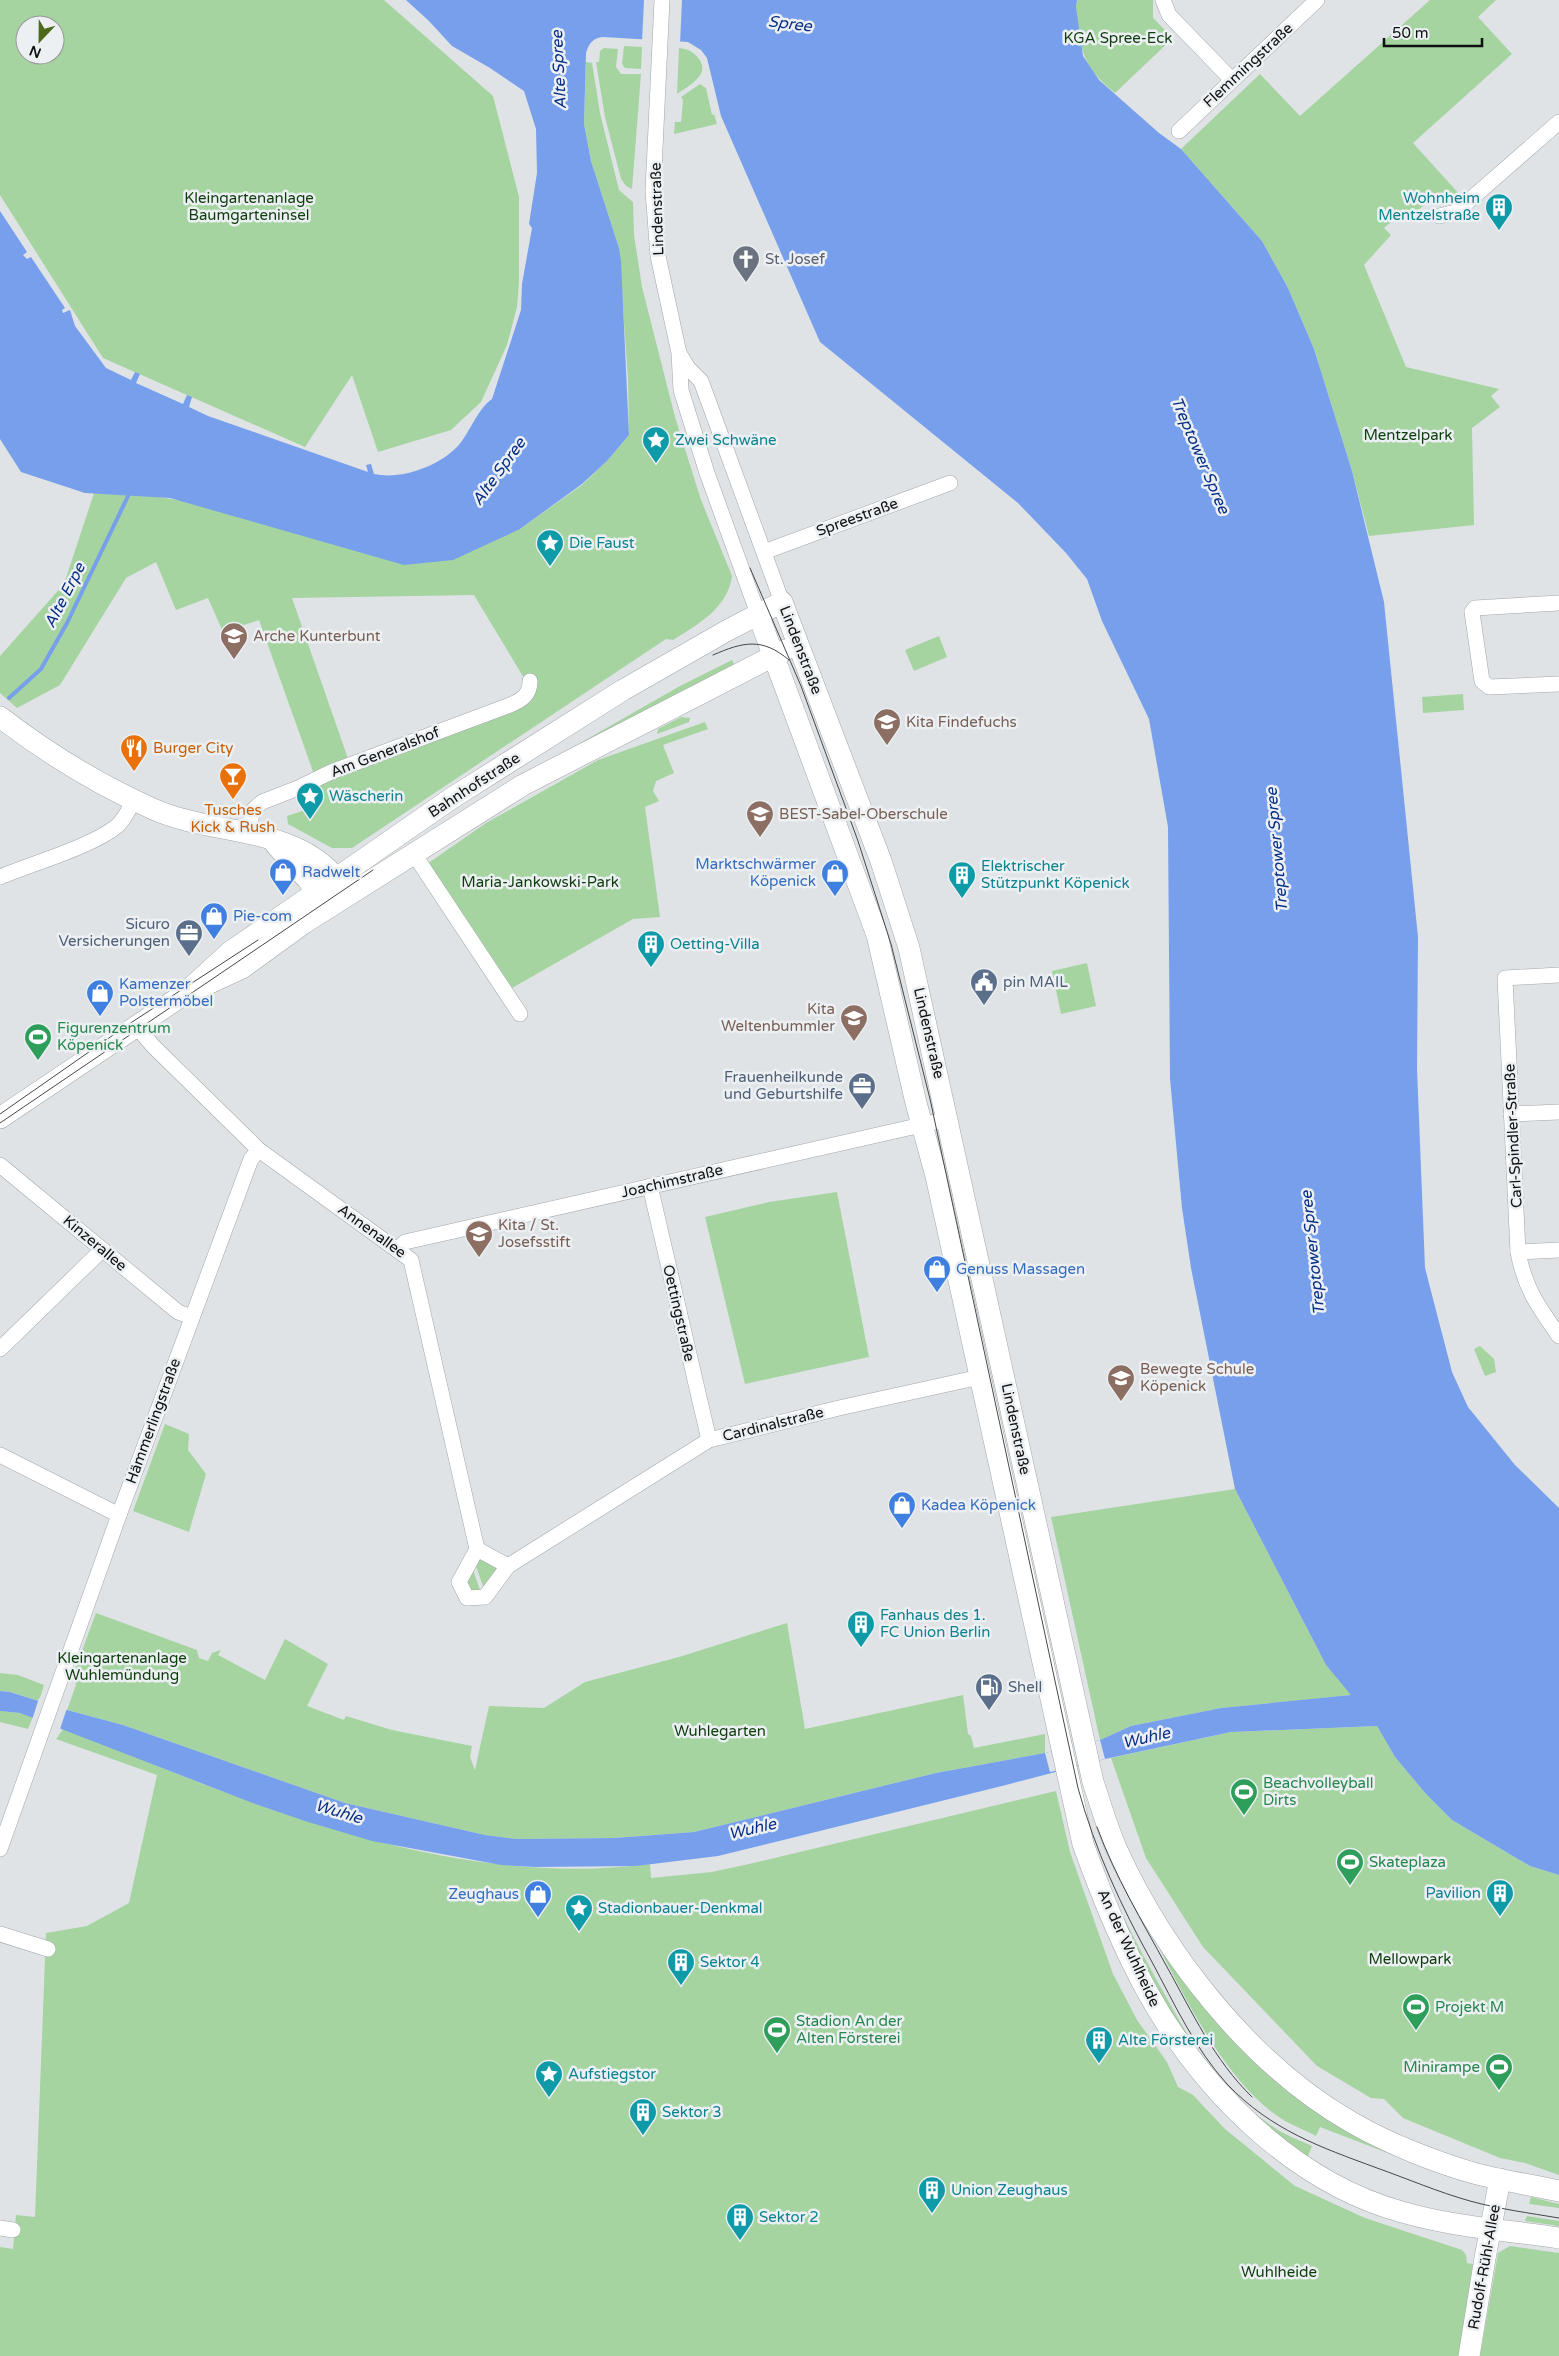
<svg xmlns="http://www.w3.org/2000/svg" width="1559" height="2356" font-family="'Varela Round',sans-serif">
<rect width="100%" height="100%" fill="#dfe3e6"/>
<g fill="#a5d4a1" fill-rule="evenodd">
<path d="M0,0H384L493,96L519,197V282L517,307L507,345L481,402L451,430L378,452L352,375L305,447L103,358L0,195ZM25,25H55V55H25Z"/>
<path d="M1077,0H1153V18L1173,38L1115,93C1081,66 1080,48 1076,7Z"/>
<polygon points="1430,0 1496,0 1478,17 1512,54 1413,143 1461,196 1444,199 1437,193 1411,217 1404,211 1384,228 1391,235 1364,265 1406,367 1499,389 1491,396 1500,407 1472,428 1474,525 1369,536 1352,471 1314,349 1288,288 1262,241 1181,149 1260,74 1300,116"/>
<polygon points="624,46 642,47 641,69 625,68 622,64"/>
<polygon points="604,48 618,49 616,67 621,74 641,74 632,189 626,186 621,179 605,117 596,62 599,62 600,51"/>
<path d="M679,48C688,49 694,52 699,59C711,75 688,86 677,94Z"/>
<path d="M586,62L592,63L600,113L619,190L633,202L634,235L642,287L675,417L701,500L732,576C728,608 697,625 673,640L666,639L352,848H332L288,824L287,816L305,810L310,794L320,791L259,620L223,632L208,598L176,610L156,562L126,578L60,685L17,708L0,693V656L64,584L94,493C127,494 159,495 191,503L520,529L582,485L607,461L629,435L628,380L619,248L591,161L584,124ZM474,595L533,693L516,711L352,770L292,598Z"/>
<polygon points="700,84 706,88 712,115 714,114 717,124 674,134 675,122 681,122 683,100 681,97"/>
<polygon points="939,636 947,657 914,671 905,650"/>
<polygon points="732,660 734,664 513,784 512,782 680,686"/>
<polygon points="1463,694 1464,710 1423,713 1422,697"/>
<polygon points="681,717 690,718 689,722 657,734 658,729"/>
<polygon points="705,722 708,729 663,745 674,773 656,781 653,791 659,801 645,807 660,917 633,919 512,988 427,864 486,823 598,760"/>
<polygon points="1087,963 1096,1006 1061,1014 1052,971"/>
<polygon points="837,1192 869,1357 745,1384 705,1217 769,1202"/>
<polygon points="1480,1346 1494,1359 1496,1372 1485,1376 1474,1349"/>
<polygon points="165,1424 189,1434 188,1450 206,1474 189,1532 133,1511"/>
<polygon points="1235,1489 1326,1665 1352,1695 1221,1708 1131,1726 1100,1740 1051,1517"/>
<polygon points="481,1557 499,1566 484,1589 476,1566"/>
<polygon points="473,1570 481,1593 471,1593 465,1582"/>
<polygon points="96,1613 197,1650 199,1658 208,1661 212,1653 221,1650 218,1655 265,1680 285,1639 328,1664 307,1706 344,1720 346,1716 392,1730 472,1746 470,1757 475,1770 489,1706 544,1708 585,1682 679,1657 787,1623 805,1729 963,1695 968,1734 971,1736 974,1748 1045,1734 1045,1753 936,1773 694,1832 614,1838 517,1839 485,1835 345,1803 123,1725 67,1710 76,1685 74,1672"/>
<polygon points="0,1673 18,1675 44,1685 39,1701 10,1692 0,1691"/>
<polygon points="0,1711 20,1713 33,1717 28,1729 0,1722"/>
<polygon points="1377,1726 1395,1757 1426,1794 1452,1820 1530,1866 1559,1875 1559,2175 1525,2163 1500,2158 1403,2118 1384,2099 1371,2098 1317,2066 1203,1947 1146,1858 1111,1758 1231,1732"/>
<path d="M64,1728C248,1803 447,1890 650,1864L651,1878L712,1872L749,1864L1056,1791L1070,1852L1113,1974L1137,2020L1167,2062L1178,2087L1193,2095L1225,2129L1295,2186L1365,2218L1462,2250L1466,2255L1467,2263L1473,2264L1460,2356H0V2247L13,2249L16,2215L35,2217L46,1933L87,1926L129,1903L157,1775L56,1739Z"/>
<path d="M1071,1780H1073C1090,1857 1127,1926 1165,1995C1181,2023 1196,2053 1218,2077C1235,2096 1256,2116 1278,2130C1288,2136 1301,2141 1312,2146L1307,2159C1254,2121 1204,2073 1169,2018C1125,1951 1090,1858 1071,1780Z"/>
<path d="M1150,1930L1170,1963L1198,1999L1241,2045L1432,2170L1320,2127L1316,2136C1306,2131 1295,2126 1285,2121C1226,2086 1181,1990 1150,1930Z"/>
<polygon points="1531,2197 1559,2204 1559,2208 1529,2204"/>
<polygon points="1527,2216 1559,2221 1559,2226 1525,2221"/>
<polygon points="1510,2246 1559,2253 1559,2356 1480,2356 1498,2253"/>
</g>
<path fill="#779fec" d="M406,0H1077L1076,7L1083,56L1099,80L1159,133L1181,149L1262,241L1288,288L1314,349L1352,471L1384,602L1418,937L1417,1069L1425,1268L1452,1372L1468,1407L1515,1465L1559,1508V1875L1530,1866L1452,1820L1426,1794L1395,1757L1377,1726L1231,1732L1105,1759L1006,1785L718,1856L636,1866L535,1867L501,1865L372,1841L305,1821L250,1802L20,1713L0,1711V1691L10,1692L67,1710L123,1725L345,1803L485,1835L517,1839L614,1838L694,1832L936,1773L1045,1753L1100,1740L1131,1726L1221,1708L1351,1695L1326,1665L1235,1489L1191,1268L1182,1208L1170,1079L1168,827L1149,719L1102,621L1087,579L1066,553L1018,503L820,342L721,116L707,58L701,50L688,42L603,37C593,38 589,43 586,53L584,124L591,161L619,248L621,261L629,435L607,461L582,484L520,529L453,560L404,565L170,498L85,493L21,472L0,439V211L27,252L23,255L27,259L31,257L65,308L62,310L63,313L70,310L75,326L106,368L131,380L135,372L140,374L136,383L183,404L187,395L192,397L189,407L208,416L368,472L366,465L371,464L374,474C402,480 439,466 458,446C471,431 476,411 492,399L521,310L522,284L532,228L529,224L537,173L536,129L524,91L490,68L452,46L429,21Z"/>
<g fill="#dfe3e6">
<polygon points="644,0 682,0 680,44 642,42"/>
<polygon points="39,1698 67,1708 60,1729 32,1720"/>
<polygon points="1100,1740 1105,1759 1050,1772 1045,1753"/>
</g>
<g fill="none" stroke-linecap="round" stroke-linejoin="round">
<polyline stroke="#779fec" stroke-width="4" points="9,698 41,669 67,623 130,492"/>
<g stroke="#a3a6aa" stroke-width="16">
<g id="minor">
<polyline points="662,0 653,191 658,256 679,353 681,390 707,473 758,614"/>
<polyline points="1163,0 1169,15 1232,80"/>
<polyline points="1179,131 1317,0"/>
<polyline points="1439,216 1456,212 1559,122"/>
<polyline points="680,355 688,368 701,381 782,602"/>
<polyline points="764,552 950,483"/>
<polyline points="1559,603 1475,608 1472,612 1482,681 1489,687 1559,684"/>
<path d="M248,832L253,810L262,802L298,788L331,772L510,705C522,700 530,695 530,681"/>
<polyline points="414,854 520,1014"/>
<path d="M0,877C31,864 93,846 117,826C125,819 129,809 134,800"/>
<path d="M1559,975L1505,978L1518,1252C1525,1289 1538,1306 1559,1336"/>
<polyline points="136,1026 153,1046 259,1150 411,1260 477,1549"/>
<polyline points="1511,1114 1559,1112"/>
<polyline points="0,1165 178,1312 192,1317"/>
<polyline points="650,1186 709,1440"/>
<polyline points="399,1249 405,1242 948,1119"/>
<polyline points="1518,1252 1559,1250"/>
<polyline points="0,1349 102,1250"/>
<polyline points="0,1455 119,1515"/>
<polyline points="477,1549 459,1582 467,1598 485,1597 508,1566 709,1440 839,1408 980,1377"/>
<polyline points="477,1549 508,1566"/>
<polyline points="0,1849 119,1515 251,1159 259,1150"/>
<polyline points="0,1934 48,1949"/>
<polyline points="0,2228 13,2230"/>
</g>
</g>
<g stroke="#a3a6aa" stroke-width="22">
<g id="secondary">
<path d="M758,614L877,935L916,1103L936,1176L1083,1844C1101,1894 1122,1946 1148,1993C1202,2090 1293,2182 1402,2212C1453,2227 1507,2230 1559,2238"/>
<path d="M0,717C47,753 99,785 153,809C215,837 304,824 344,889"/>
<polyline points="276,845 308,880 325,904"/>
<polyline points="201,987 242,968 304,923 523,785 785,650"/>
<path d="M0,1118L183,995L230,952L452,798L623,690L728,630L782,602L881,861L909,948L1093,1782C1101,1805 1107,1828 1117,1850C1165,1955 1250,2064 1351,2122C1387,2143 1437,2163 1477,2174C1504,2181 1532,2185 1559,2191"/>
<polyline points="1469,2356 1485,2258 1500,2179"/>
</g>
</g>
<use href="#minor" stroke="#fff" stroke-width="15"/>
<use href="#secondary" stroke="#fff" stroke-width="21"/>
<g stroke="#454749" stroke-width="1">
<path d="M750,568L801,686L858,841L891,944L930,1099L1078,1788C1095,1850 1121,1906 1152,1962C1174,2003 1195,2049 1227,2084C1271,2130 1320,2147 1377,2168C1408,2179 1438,2192 1470,2201C1499,2209 1529,2213 1559,2218"/>
<path d="M713,655C743,642 762,637 789,660"/>
<polyline points="0,1114 129,1024 258,940"/>
<polyline points="0,1123 373,870"/>
<path d="M1097,1827C1115,1876 1142,1921 1167,1967C1192,2012 1214,2060 1252,2097"/>
</g>
</g>
<defs>
<g id="building-pin" transform="scale(1.4375)"><path d="M0 17L-7.5 6A9.5 9.5 0 1 1 7.5 6Z" fill="#0f9aa8" stroke="#ecf0f3"/><path d="M-4-6H4V6H1V3H-1V6H-4ZM-2.5-4.3h1.7v1.8h-1.7ZM.8-4.3h1.7v1.8H.8ZM-2.5-1h1.7V.8h-1.7ZM.8-1h1.7V.8H.8Z" fill="#fff"/></g>
<g id="church-pin" transform="scale(1.4375)"><path d="M0 17L-7.5 6A9.5 9.5 0 1 1 7.5 6Z" fill="#6b7280" stroke="#ecf0f3"/><path d="M-1.2-6h2.4v3.5h3.3v2.4h-3.3V6h-2.4V-.1h-3.3v-2.4h3.3Z" fill="#fff"/></g>
<g id="sight-pin" transform="scale(1.4375)"><path d="M0 17L-7.5 6A9.5 9.5 0 1 1 7.5 6Z" fill="#0f9aa8" stroke="#ecf0f3"/><path d="M0-6L1.8-2.2L6-1.7L2.9 1.2L3.7 5.4L0 3.3L-3.7 5.4L-2.9 1.2L-6-1.7L-1.8-2.2Z" fill="#fff"/></g>
<g id="school-pin" transform="scale(1.4375)"><path d="M0 17L-7.5 6A9.5 9.5 0 1 1 7.5 6Z" fill="#8d6e63" stroke="#ecf0f3"/><path d="M0-5L7-2L0 1L-7-2ZM-4 1L0 2.5L4 1V4Q0 6-4 4Z" fill="#fff"/></g>
<g id="restaurant-pin" transform="scale(1.4375)"><path d="M0 17L-7.5 6A9.5 9.5 0 1 1 7.5 6Z" fill="#e8710a" stroke="#ecf0f3"/><path d="M-5-6h1v4h1v-4h1v4h1v-4h1v5L-1.5 .5V6h-2V.5L-5-1ZM5-6V6H3V1.5H1.5Q1.5-4 5-6Z" fill="#fff"/></g>
<g id="bar-pin" transform="scale(1.4375)"><path d="M0 17L-7.5 6A9.5 9.5 0 1 1 7.5 6Z" fill="#e8710a" stroke="#ecf0f3"/><path d="M-6-5H6L.8 .8V4.5H3.5V6h-7V4.5H-.8V.8Z" fill="#fff"/></g>
<g id="shop-pin" transform="scale(1.4375)"><path d="M0 17L-7.5 6A9.5 9.5 0 1 1 7.5 6Z" fill="#3f7fe0" stroke="#ecf0f3"/><path d="M-5-2.5h2.3a2.7 3.5 0 0 1 5.4 0H5L5.5 6h-11ZM-1.5-2.5h3a1.5 2.3 0 0 0-3 0Z" fill="#fff"/></g>
<g id="office-pin" transform="scale(1.4375)"><path d="M0 17L-7.5 6A9.5 9.5 0 1 1 7.5 6Z" fill="#5c6f8a" stroke="#ecf0f3"/><path d="M-6-3h4V-5.5h4V-3h4V5H-6ZM-1-4.5V-3h2v-1.5ZM-6 0V1H6V0Z" fill="#fff"/></g>
<g id="civic-pin" transform="scale(1.4375)"><path d="M0 17L-7.5 6A9.5 9.5 0 1 1 7.5 6Z" fill="#5c6f8a" stroke="#ecf0f3"/><path d="M-.6-6.5H3V-4.5H.6V-3L4-1V1h2V6H-6V1h2V-1L-.6-3ZM-1.2 2.5V6h2.4V2.5Z" fill="#fff"/></g>
<g id="stadium-pin" transform="scale(1.4375)"><path d="M0 17L-7.5 6A9.5 9.5 0 1 1 7.5 6Z" fill="#2e9e5b" stroke="#ecf0f3"/><path d="M0-5a6.5 5 0 1 0 0 10a6.5 5 0 1 0 0-10ZM-3.5-1.8h7v3.6h-7Z" fill="#fff"/></g>
<g id="fuel-pin" transform="scale(1.4375)"><path d="M0 17L-7.5 6A9.5 9.5 0 1 1 7.5 6Z" fill="#5c6f8a" stroke="#ecf0f3"/><path d="M-5.5-6h7V0h2V4h1.3V-2.5L3-4.5l.8-.8L6-3V5H2.5V1h-1V6h-7ZM-4.2-4.7v3.2H.2V-4.7Z" fill="#fff"/></g>
</defs>
<g fill-rule="evenodd">
<use href="#building-pin" x="1499" y="207"/>
<use href="#church-pin" x="746" y="259"/>
<use href="#sight-pin" x="656" y="440"/>
<use href="#sight-pin" x="550" y="543"/>
<use href="#school-pin" x="234" y="636"/>
<use href="#school-pin" x="887" y="722"/>
<use href="#restaurant-pin" x="134" y="748"/>
<use href="#bar-pin" x="233" y="776"/>
<use href="#sight-pin" x="310" y="796"/>
<use href="#school-pin" x="760" y="814"/>
<use href="#shop-pin" x="283" y="872"/>
<use href="#shop-pin" x="835" y="873"/>
<use href="#building-pin" x="962" y="875"/>
<use href="#shop-pin" x="214" y="916"/>
<use href="#office-pin" x="189" y="933"/>
<use href="#building-pin" x="651" y="944"/>
<use href="#civic-pin" x="984" y="982"/>
<use href="#shop-pin" x="100" y="993"/>
<use href="#school-pin" x="854" y="1018"/>
<use href="#stadium-pin" x="38" y="1037"/>
<use href="#office-pin" x="862" y="1086"/>
<use href="#school-pin" x="479" y="1234"/>
<use href="#shop-pin" x="937" y="1269"/>
<use href="#school-pin" x="1121" y="1378"/>
<use href="#shop-pin" x="902" y="1505"/>
<use href="#building-pin" x="861" y="1624"/>
<use href="#fuel-pin" x="989" y="1687"/>
<use href="#stadium-pin" x="1244" y="1792"/>
<use href="#stadium-pin" x="1350" y="1862"/>
<use href="#building-pin" x="1500" y="1893"/>
<use href="#shop-pin" x="538" y="1894"/>
<use href="#sight-pin" x="579" y="1908"/>
<use href="#building-pin" x="681" y="1962"/>
<use href="#stadium-pin" x="1416" y="2007"/>
<use href="#stadium-pin" x="777" y="2030"/>
<use href="#building-pin" x="1099" y="2040"/>
<use href="#stadium-pin" x="1499" y="2067"/>
<use href="#sight-pin" x="549" y="2074"/>
<use href="#building-pin" x="643" y="2112"/>
<use href="#building-pin" x="932" y="2190"/>
<use href="#building-pin" x="740" y="2217"/>
</g>
<g text-anchor="middle" stroke-width="5" stroke-linejoin="round" paint-order="stroke">
<g font-size="15" fill="#0e3d0c" stroke="#ecf0f3">
<text x="1118" y="43">KGA Spree-Eck</text>
<text x="249" y="203">Kleingartenanlage<tspan x="249" dy="17">Baumgarteninsel</tspan></text>
<text x="1408" y="440">Mentzelpark</text>
<text x="540" y="887">Maria-Jankowski-Park</text>
<text x="122" y="1663">Kleingartenanlage<tspan x="122" dy="17">Wuhlemündung</tspan></text>
<text x="720" y="1736">Wuhlegarten</text>
<text x="1410" y="1964">Mellowpark</text>
<text x="1279" y="2277">Wuhlheide</text>
</g>
<g font-size="15" fill="#0f1011" stroke="#ecf0f3">
<text transform="translate(1248 65) rotate(-43)" y="5">Flemmingstraße</text>
<text transform="translate(657 209) rotate(-92)" y="5">Lindenstraße</text>
<text transform="translate(857 517) rotate(-20)" y="5">Spreestraße</text>
<text transform="translate(801 650) rotate(69)" y="5">Lindenstraße</text>
<text transform="translate(385 752) rotate(-21)" y="5">Am Generalshof</text>
<text transform="translate(474 785) rotate(-33)" y="5">Bahnhofstraße</text>
<text transform="translate(929 1033) rotate(77)" y="5">Lindenstraße</text>
<text transform="translate(1513 1136) rotate(-93)" y="5">Carl-Spindler-Straße</text>
<text transform="translate(672 1181) rotate(-13)" y="5">Joachimstraße</text>
<text transform="translate(372 1231) rotate(36)" y="5">Annenallee</text>
<text transform="translate(95 1243) rotate(40)" y="5">Kinzerallee</text>
<text transform="translate(679 1313) rotate(77)" y="5">Oettingstraße</text>
<text transform="translate(153 1421) rotate(-70)" y="5">Hämmerlingstraße</text>
<text transform="translate(773 1424) rotate(-14)" y="5">Cardinalstraße</text>
<text transform="translate(1016 1429) rotate(78)" y="5">Lindenstraße</text>
<text transform="translate(1129 1948) rotate(65)" y="5">An der Wuhlheide</text>
<text transform="translate(1484 2267) rotate(-80)" y="5">Rudolf-Rühl-Allee</text>
</g>
<g font-size="15" fill="#0d838f" stroke="#ecf0f3" text-anchor="start">
<text x="1480" y="203" text-anchor="end">Wohnheim<tspan x="1480" dy="17">Mentzelstraße</tspan></text>
<text x="675" y="445">Zwei Schwäne</text>
<text x="569" y="548">Die Faust</text>
<text x="329" y="801">Wäscherin</text>
<text x="981" y="871">Elektrischer<tspan x="981" dy="17">Stützpunkt Köpenick</tspan></text>
<text x="670" y="949">Oetting-Villa</text>
<text x="880" y="1620">Fanhaus des 1.<tspan x="880" dy="17">FC Union Berlin</tspan></text>
<text x="1481" y="1898" text-anchor="end">Pavilion</text>
<text x="598" y="1913">Stadionbauer-Denkmal</text>
<text x="700" y="1967">Sektor 4</text>
<text x="1118" y="2045">Alte Försterei</text>
<text x="568" y="2079">Aufstiegstor</text>
<text x="662" y="2117">Sektor 3</text>
<text x="951" y="2195">Union Zeughaus</text>
<text x="759" y="2222">Sektor 2</text>
</g>
<g font-size="15" fill="#5b616d" stroke="#ecf0f3" text-anchor="start">
<text x="765" y="264">St. Josef</text>
</g>
<g font-size="15" fill="#785e54" stroke="#ecf0f3" text-anchor="start">
<text x="253" y="641">Arche Kunterbunt</text>
<text x="906" y="727">Kita Findefuchs</text>
<text x="779" y="819">BEST-Sabel-Oberschule</text>
<text x="835" y="1014" text-anchor="end">Kita<tspan x="835" dy="17">Weltenbummler</tspan></text>
<text x="498" y="1230">Kita / St.<tspan x="498" dy="17">Josefsstift</tspan></text>
<text x="1140" y="1374">Bewegte Schule<tspan x="1140" dy="17">Köpenick</tspan></text>
</g>
<g font-size="15" fill="#c56008" stroke="#ecf0f3" text-anchor="start">
<text x="153" y="753">Burger City</text>
<text x="233" y="815" text-anchor="middle">Tusches<tspan x="233" dy="17">Kick &amp; Rush</tspan></text>
</g>
<g font-size="15" fill="#366cbe" stroke="#ecf0f3" text-anchor="start">
<text x="816" y="869" text-anchor="end">Marktschwärmer<tspan x="816" dy="17">Köpenick</tspan></text>
<text x="302" y="877">Radwelt</text>
<text x="233" y="921">Pie-com</text>
<text x="119" y="989">Kamenzer<tspan x="119" dy="17">Polstermöbel</tspan></text>
<text x="956" y="1274">Genuss Massagen</text>
<text x="921" y="1510">Kadea Köpenick</text>
<text x="519" y="1899" text-anchor="end">Zeughaus</text>
</g>
<g font-size="15" fill="#4e5e75" stroke="#ecf0f3" text-anchor="end">
<text x="170" y="929">Sicuro<tspan x="170" dy="17">Versicherungen</tspan></text>
<text x="1003" y="987" text-anchor="start">pin MAIL</text>
<text x="843" y="1082">Frauenheilkunde<tspan x="843" dy="17">und Geburtshilfe</tspan></text>
<text x="1008" y="1692" text-anchor="start">Shell</text>
</g>
<g font-size="15" fill="#27864d" stroke="#ecf0f3" text-anchor="start">
<text x="57" y="1033">Figurenzentrum<tspan x="57" dy="17">Köpenick</tspan></text>
<text x="1263" y="1788">Beachvolleyball<tspan x="1263" dy="17">Dirts</tspan></text>
<text x="1369" y="1867">Skateplaza</text>
<text x="1435" y="2012">Projekt M</text>
<text x="796" y="2026">Stadion An der<tspan x="796" dy="17">Alten Försterei</tspan></text>
<text x="1480" y="2072" text-anchor="end">Minirampe</text>
</g>
<g font-size="16" font-style="italic" fill="#072e86" stroke="#ecf0f3">
<text transform="translate(790 23) rotate(7)" y="6">Spree</text>
<text transform="translate(558 70) rotate(-93)" y="6">Alte Spree</text>
<text transform="translate(1201 455) rotate(67)" y="6">Treptower Spree</text>
<text transform="translate(498 471) rotate(-54)" y="6">Alte Spree</text>
<text transform="translate(64 595) rotate(-63)" y="6">Alte Erpe</text>
<text transform="translate(1276 850) rotate(-95)" y="6">Treptower Spree</text>
<text transform="translate(1312 1253) rotate(-96)" y="6">Treptower Spree</text>
<text transform="translate(1146 1737) rotate(-13)" y="6">Wuhle</text>
<text transform="translate(339 1811) rotate(17)" y="6">Wuhle</text>
<text transform="translate(752 1828) rotate(-13)" y="6">Wuhle</text>
</g>
</g>
<g transform="translate(40 40) rotate(202)"><circle r="24" fill="#ecf0f3" stroke="#949699"/>
<path d="M0-4L9 19L0 12L-9 19Z" fill="#4f691b"/>
<text y="-8" font-size="14" font-weight="bold" text-anchor="middle" fill="#0f1011">N</text>
</g>
<path d="M1384 38v8h98v-8" fill="none" stroke="#0f1011" stroke-width="2.5"/>
<text x="1392" y="38" font-size="15" fill="#0f1011" stroke="#ecf0f3" stroke-width="4" paint-order="stroke">50 m</text>
</svg>
